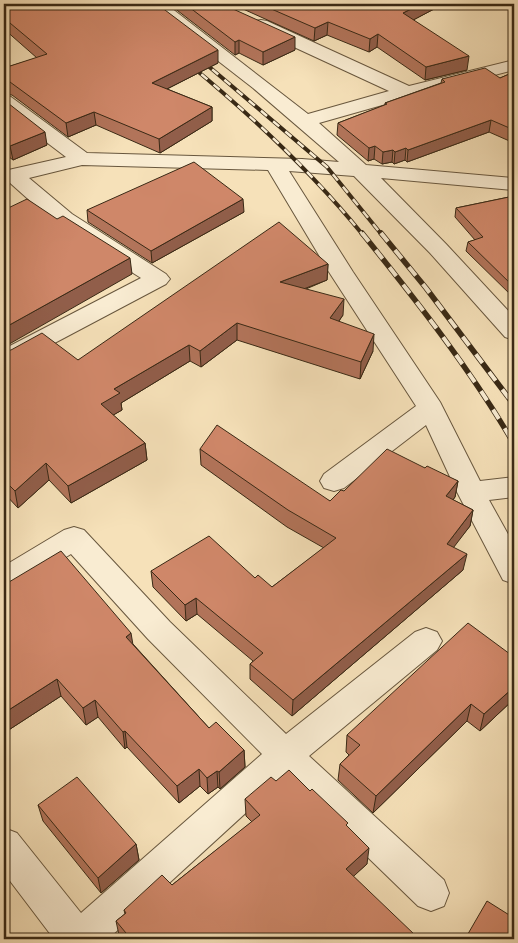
<svg xmlns="http://www.w3.org/2000/svg" width="518" height="943" font-family="Alegreya,serif">
<rect width="100%" height="100%" fill="#f6e1b9"/>
<filter id="stains"><feTurbulence type="fractalNoise" baseFrequency=".004" numOctaves="4"/><feColorMatrix values="0 0 0 0 .2 0 0 0 0 .09 0 0 0 0 .02 0 0 0 .5 -.17"/></filter>
<radialGradient id="worn" r=".72"><stop offset=".6" stop-color="#630" stop-opacity="0"/><stop offset="1" stop-color="#630" stop-opacity=".3"/></radialGradient>
<g fill="none" stroke-linecap="round" stroke-linejoin="round">
<g stroke="#68573e" stroke-width="2">
<g id="minor">
<polygon points="148,4 166,4 308,114 389,91 255,29 252,25 255,21 261,20 267,21 409,86 514,60 514,70 414,96 319,123 366,165 514,178 514,190 381,178 446,244 514,317 514,340 505,337 430,253 354,176 289,171 353,272 440,402 480,481 514,477 514,497 489,500 514,545 514,584 503,580 457,492 426,425 344,488 334,491 324,488 320,481 324,474 416,406 329,272 268,170 82,165 29,178 72,214 166,274 170,279 166,284 13,365 4,367 4,349 141,278 56,224 9,182 4,183 4,171 66,157 4,110 4,95 11,97 87,153 302,159 339,162 253,88 150,8"/>
<polygon points="74,527 84,530 170,622 286,734 415,632 426,628 437,632 442,641 437,650 309,756 444,880 449,893 444,906 431,911 418,906 285,777 108,939 54,939 4,873 4,828 17,833 81,913 262,754 148,639 71,554 15,588 4,592 4,566 64,530"/>
</g>
</g>
<use href="#minor" fill="#f9ecd2" fill-rule="evenodd"/>
<g stroke="#392915" stroke-width="4">
<g id="rail-far1">
<polyline points="200,59 327,167 382,235"/>
<path d="M189,64C252,116 311,171 363,235"/>
</g>
</g>
<g stroke="#392915" stroke-width="5.5">
<g id="rail">
<path d="M362,233C416,300 471,370 514,444"/>
<polyline points="381,233 426,288 514,405"/>
</g>
</g>
<use href="#rail-far1" stroke="#f9ecd2" stroke-width="2.5" stroke-dasharray="8" stroke-linecap="butt"/>
<use href="#rail" stroke="#f9ecd2" stroke-width="4" stroke-dasharray="11" stroke-linecap="butt"/>
</g>
<g fill="#b2745a" stroke="#392915">
<polygon points="4,4 218,63 167,89 212,107 212,121 160,153 96,125 68,137 12,95 4,94 4,68 37,58 4,29"/>
<polygon points="169,4 222,4 295,50 263,65 239,53 235,55"/>
<polygon points="232,4 434,4 434,9 413,20 467,70 425,80 377,47 369,52 327,35 314,41"/>
<polygon points="514,72 514,143 489,132 407,162 405,160 394,164 392,162 382,164 374,159 368,161 337,135 338,123 385,105 385,103 441,83 442,79 500,78"/>
<polygon points="4,100 47,145 13,160 4,153"/>
<polygon points="514,196 514,298 466,251 468,242 475,240 455,217 456,208"/>
<polygon points="87,210 244,212 152,263 88,222"/>
<polygon points="328,264 327,280 306,289 343,315 339,321 373,351 360,379 237,340 201,367 190,361 121,403 122,410 113,415 145,443 147,460 71,503 49,480 18,508 4,493 4,351 78,360"/>
<polygon points="200,449 330,501 344,491 425,468 458,481 455,497 453,500 473,510 470,526 453,547 463,570 292,716 250,679 250,664 253,661 197,614 186,621 153,587 151,571 255,578 272,587 324,548 287,527 201,465"/>
<polygon points="4,585 133,644 209,728 244,750 245,767 220,789 218,787 208,794 200,786 179,803 127,747 125,749 98,717 86,725 61,696 4,733"/>
<polygon points="514,657 514,699 480,731 467,721 373,813 338,780 340,764 349,755 346,752 347,735"/>
<polygon points="276,781 348,827 367,864 353,876 413,939 122,939 119,935 116,921 125,914 124,910 172,885 252,822 246,816 245,799"/>
<polygon points="38,805 136,844 139,860 101,893 43,821"/>
</g>
<g fill="#915e4a" stroke="#392915">
<polygon points="421,4 434,4 434,9 402,26 403,13"/>
<polygon points="328,22 327,35 314,41 315,28"/>
<polygon points="378,34 377,47 369,52 370,39"/>
<polygon points="295,37 295,50 263,65 263,52"/>
<polygon points="239,40 239,53 235,55 235,42"/>
<polygon points="218,50 218,63 153,96 152,83"/>
<polygon points="469,56 467,70 425,80 426,67"/>
<polygon points="212,107 212,121 160,153 159,139"/>
<polygon points="94,112 96,125 68,137 66,123"/>
<polygon points="491,120 489,132 407,162 408,150"/>
<polygon points="45,132 47,145 13,160 10,146"/>
<polygon points="375,146 374,159 368,161 369,148"/>
<polygon points="406,148 405,160 394,164 395,152"/>
<polygon points="393,150 392,162 382,164 383,152"/>
<polygon points="243,199 244,212 152,263 151,251"/>
<polygon points="130,258 132,274 4,347 4,328"/>
<polygon points="328,264 327,280 280,298 280,282"/>
<polygon points="344,299 343,315 329,335 330,318"/>
<polygon points="237,323 237,340 201,367 200,351"/>
<polygon points="374,334 373,351 360,379 361,362"/>
<polygon points="189,345 190,361 121,403 122,410 103,421 101,404 114,389"/>
<polygon points="145,443 147,460 71,503 68,486"/>
<polygon points="46,463 49,480 18,508 15,491"/>
<polygon points="458,481 455,497 443,512 446,496"/>
<polygon points="473,510 470,526 444,560 447,544"/>
<polygon points="467,554 463,570 292,716 293,700"/>
<polygon points="196,598 197,614 186,621 185,605"/>
<polygon points="131,633 134,651 126,637"/>
<polygon points="57,679 61,696 4,733 4,713"/>
<polygon points="514,687 514,699 480,731 484,714"/>
<polygon points="95,700 98,717 86,725 83,708"/>
<polygon points="471,704 467,721 373,813 376,796"/>
<polygon points="125,731 127,747 125,749 123,732"/>
<polygon points="244,750 245,767 220,789 219,772"/>
<polygon points="199,769 200,786 179,803 177,786"/>
<polygon points="217,771 218,787 208,794 207,778"/>
<polygon points="136,844 139,860 101,893 98,878"/>
<polygon points="369,848 367,864 344,885 346,869"/>
<polygon points="6,933 8,939 4,939 4,936"/>
</g>
<g fill="#cf8769" stroke="#392915">
<polygon points="4,4 157,4 218,50 152,83 212,107 159,139 94,112 66,123 10,82 4,81 4,68 47,54 4,18"/>
<polygon points="185,4 222,4 295,37 263,52 239,40 235,42"/>
<polygon points="260,4 421,4 403,13 469,56 426,67 378,34 370,39 328,22 315,28"/>
<polygon points="485,68 500,78 514,72 514,130 491,120 408,150 406,148 395,152 393,150 383,152 375,146 369,148 338,123 387,104 385,103 445,82 442,79"/>
<polygon points="4,100 45,132 10,146 4,141"/>
<polygon points="194,162 243,199 151,251 87,210"/>
<polygon points="514,196 514,287 468,242 483,237 456,208"/>
<polygon points="27,199 57,219 63,216 130,258 4,328 4,210"/>
<polygon points="279,222 328,264 280,282 344,299 330,318 374,334 361,362 237,323 200,351 189,345 114,389 120,393 101,404 145,443 68,486 46,463 15,491 4,480 4,351 11,350 42,333 78,360"/>
<polygon points="217,425 330,501 341,490 344,491 387,449 425,468 427,466 458,481 446,496 473,510 447,544 467,554 293,700 250,664 263,653 196,598 185,605 151,571 209,536 255,578 258,575 272,587 336,538 288,510 200,449"/>
<polygon points="61,551 131,633 126,637 209,728 216,722 244,750 219,772 217,771 207,778 199,769 177,786 125,731 123,732 95,700 83,708 57,679 4,713 4,585"/>
<polygon points="468,623 514,657 514,687 484,714 471,704 376,796 340,764 360,745 347,735"/>
<polygon points="289,770 310,791 312,789 348,823 346,825 369,848 346,869 415,935 410,939 131,939 116,921 126,913 124,910 162,875 172,885 260,815 245,799 271,777 276,781"/>
<polygon points="77,777 136,844 98,878 38,805"/>
<polygon points="487,901 514,918 514,939 465,939"/>
</g>
<rect width="518" height="943" fill="none" stroke="#f6e1b9" stroke-width="20"/>
<rect x="5" y="5" width="508" height="933" fill="none" stroke="#392915" stroke-width="2.5"/>
<rect x="10" y="10" width="498" height="923" fill="none" stroke="#392915"/>
<rect width="100%" height="100%" filter="url(#stains)"/>
<rect width="100%" height="100%" fill="url(#worn)"/>
</svg>
